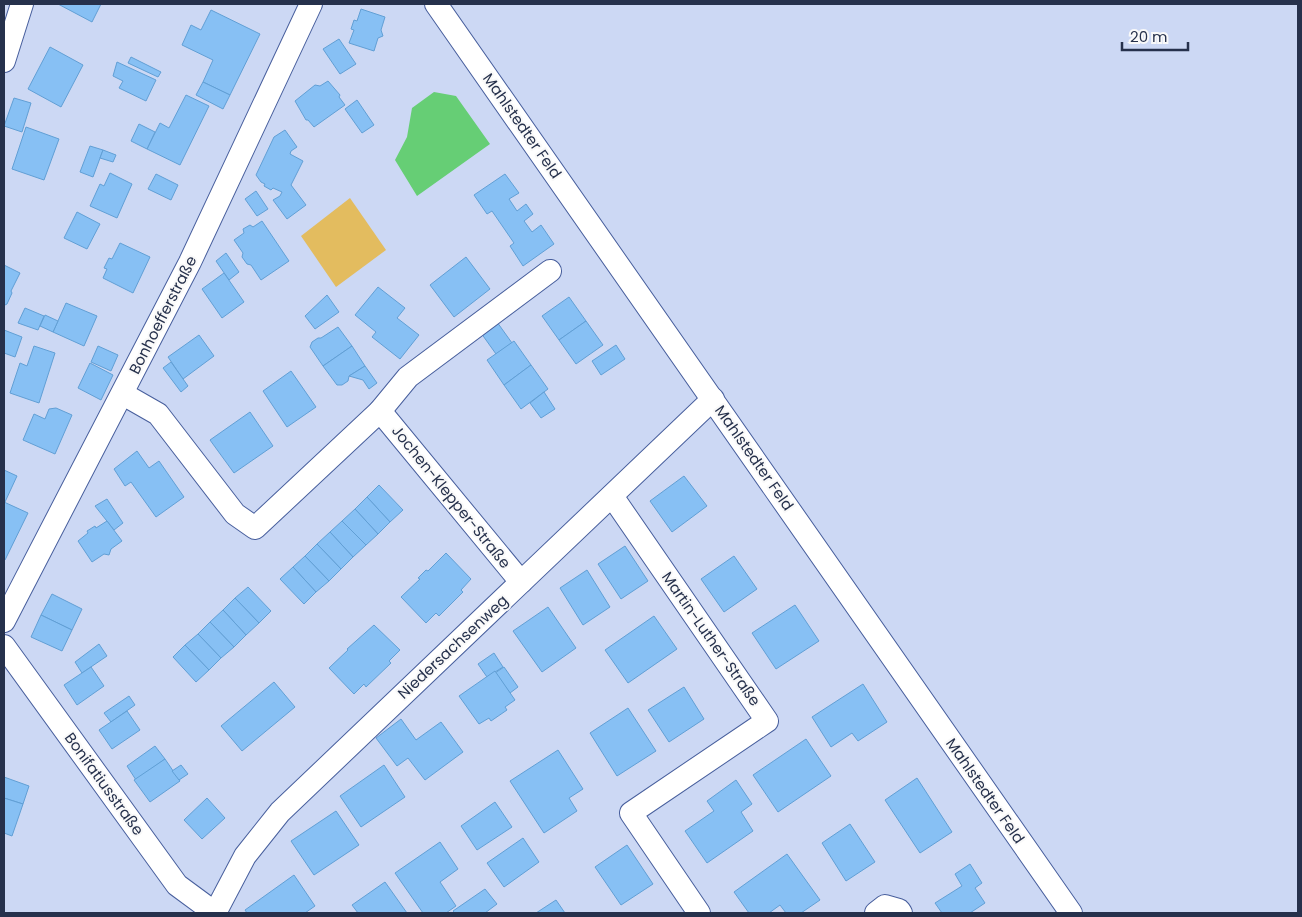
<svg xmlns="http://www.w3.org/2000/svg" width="1302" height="917" font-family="Poppins,sans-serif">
<rect width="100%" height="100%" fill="#ccd8f4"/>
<polygon fill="#e3bc5f" points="350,198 386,250 336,287 301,236"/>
<polygon fill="#66ce75" points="434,92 456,96 490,144 417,196 395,160 407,137 412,108"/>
<g fill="#87c0f4" stroke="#619fd5">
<polygon points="58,4 101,4 92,22"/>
<polygon points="361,9 385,17 381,30 383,36 378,38 374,51 349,43 354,30 351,29 354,20 357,21"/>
<polygon points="211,10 260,34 230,95 203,82 213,60 182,45 191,25 201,30"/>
<polygon points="339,39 356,64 340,74 323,49"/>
<polygon points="50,47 83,65 61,107 28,89"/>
<polygon points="131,57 161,72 158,77 128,63"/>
<polygon points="117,62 156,80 146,101 119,88 123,81 113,76"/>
<polygon points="328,81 340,95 339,97 345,105 314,127 308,120 306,120 295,101 315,85 320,86"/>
<polygon points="203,82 230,95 223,109 196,95"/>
<polygon points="186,95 209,106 180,165 147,149 160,123 169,128"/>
<polygon points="14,98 31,103 22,132 4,126"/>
<polygon points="357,100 374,125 362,133 345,109"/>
<polygon points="139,124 155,132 147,149 131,141"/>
<polygon points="26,127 59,139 44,180 12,169"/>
<polygon points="285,130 297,147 291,151 290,154 303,161 291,185 306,205 287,219 273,200 280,196 282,192 273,188 271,190 264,186 265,184 261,182 256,175 274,137"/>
<polygon points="90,146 103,150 93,177 80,172"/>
<polygon points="103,150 116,155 113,162 100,158"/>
<polygon points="110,173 132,184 117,218 90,206 100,184 104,186"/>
<polygon points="156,174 178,185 171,200 148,189"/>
<polygon points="505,174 519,193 509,199 517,211 526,204 533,214 524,221 532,232 541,225 554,244 523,266 510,246 514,243 492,211 487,214 474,195"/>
<polygon points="256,191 268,209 257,216 245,199"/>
<polygon points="77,212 100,224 87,249 64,238"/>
<polygon points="262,221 289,261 261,280 251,265 247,264 242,257 243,253 234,240 244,233 243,229 250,225 253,227"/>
<polygon points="120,243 150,257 133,293 103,278 107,269 104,268 109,258 112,259"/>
<polygon points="226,253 239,272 229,280 216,261"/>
<polygon points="466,257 490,289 454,317 430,285"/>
<polygon points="4,265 20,273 11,291 12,293 7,304 5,305 4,304"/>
<polygon points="224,273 244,302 222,318 202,289"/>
<polygon points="378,287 405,308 397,318 419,335 400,359 372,337 376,332 355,315"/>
<polygon points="327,295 339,312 315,329 305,316"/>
<polygon points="569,297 586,321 559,340 542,316"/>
<polygon points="66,303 97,316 84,346 53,332"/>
<polygon points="25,308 44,316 38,330 18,323"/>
<polygon points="45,315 58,321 53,332 40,326"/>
<polygon points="586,321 603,345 576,364 559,340"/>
<polygon points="497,322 512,343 496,354 481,333"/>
<polygon points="338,327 352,346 323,366 310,347 312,342 318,338 321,338"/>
<polygon points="4,330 22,337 15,357 4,353"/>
<polygon points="199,335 214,356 183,379 168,357"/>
<polygon points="514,341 531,365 504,385 487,360"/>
<polygon points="616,345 625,359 601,375 592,361"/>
<polygon points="34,346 55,353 39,403 10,393 20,363 27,366"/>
<polygon points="98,346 118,355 111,371 91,362"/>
<polygon points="352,346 365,366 349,376 348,381 342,385 337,385 323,366"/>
<polygon points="171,362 188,386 181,392 163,368"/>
<polygon points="90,363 113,375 101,400 78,388"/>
<polygon points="531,365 548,389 521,409 504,385"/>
<polygon points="365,366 377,383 369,389 363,380 349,376"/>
<polygon points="291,371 316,407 287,427 263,391"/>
<polygon points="544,392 555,409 541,418 530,403"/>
<polygon points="56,408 72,415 55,454 23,440 34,414 45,419 49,409"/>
<polygon points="250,412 273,446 234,473 210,440"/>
<polygon points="137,451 149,468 159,461 184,497 156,517 131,482 125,486 114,469"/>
<polygon points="4,470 17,476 5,502 4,502"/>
<polygon points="684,476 707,506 672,532 650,501"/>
<polygon points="379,485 403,510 390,522 367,497"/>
<polygon points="367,497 390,522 378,534 355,509"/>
<polygon points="107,499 123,523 114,530 95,506"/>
<polygon points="4,502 28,513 5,560 4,559"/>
<polygon points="355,509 378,534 366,545 342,521"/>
<polygon points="107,521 122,541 111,549 109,555 104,554 92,562 78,541 88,533 87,531 95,526 96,528"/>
<polygon points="342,521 366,545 353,557 330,532"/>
<polygon points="330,532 353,557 341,569 317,544"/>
<polygon points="317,544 341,569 329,581 305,556"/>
<polygon points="625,546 648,581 621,599 598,564"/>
<polygon points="446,553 471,579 461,590 463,592 439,616 436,613 426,623 401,597 420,579 418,578 426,570 428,571"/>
<polygon points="305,556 329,581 316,592 293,567"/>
<polygon points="734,556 757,589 724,612 701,579"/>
<polygon points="293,567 316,592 304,604 280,579"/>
<polygon points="587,570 610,607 583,625 560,588"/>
<polygon points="248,587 271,611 259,623 235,598"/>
<polygon points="52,594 82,609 72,630 41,615"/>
<polygon points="235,598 259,623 246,635 223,610"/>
<polygon points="795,605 819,641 776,669 752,633"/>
<polygon points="548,607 576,648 542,672 513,631"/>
<polygon points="223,610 246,635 234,647 210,622"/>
<polygon points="41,615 72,630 62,651 31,637"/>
<polygon points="654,616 677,649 628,683 605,650"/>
<polygon points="210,622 234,647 221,658 198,634"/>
<polygon points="374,625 400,650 389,661 391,663 366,687 364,684 354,694 329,668 348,650 347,649"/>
<polygon points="198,634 221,658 209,670 185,645"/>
<polygon points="99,644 107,656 82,673 75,662"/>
<polygon points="185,645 209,670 196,682 173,657"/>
<polygon points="494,653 503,667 487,677 478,664"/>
<polygon points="91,667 104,686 77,705 64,685"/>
<polygon points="504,667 518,687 510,693 495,673"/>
<polygon points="495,671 515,700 505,707 507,710 491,721 489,718 479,724 459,696"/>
<polygon points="274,682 295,707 242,751 221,726"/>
<polygon points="863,684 887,722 858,741 852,733 831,747 812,717"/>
<polygon points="684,687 704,719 669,742 648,710"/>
<polygon points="129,696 135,705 111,722 104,713"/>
<polygon points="628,708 656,751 617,776 590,733"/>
<polygon points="127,711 140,730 112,749 99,730"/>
<polygon points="401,719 416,740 441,722 463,752 425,780 408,758 397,766 376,738"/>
<polygon points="806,739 831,776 778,812 753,775"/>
<polygon points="155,746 165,759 136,780 127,766"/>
<polygon points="558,750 583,789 569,798 577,811 544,833 510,781"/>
<polygon points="165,759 180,781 150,802 134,780"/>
<polygon points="181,765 188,774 179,780 172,771"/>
<polygon points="384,765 405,797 361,827 340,796"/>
<polygon points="4,777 29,786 23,804 4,798"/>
<polygon points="917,778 952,832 920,853 885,800"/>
<polygon points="736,780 752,804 741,812 753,831 707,863 685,831 714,811 707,801"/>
<polygon points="4,798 23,804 12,836 4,833"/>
<polygon points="207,798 225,818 202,839 184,820"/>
<polygon points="495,802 512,827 477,850 461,826"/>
<polygon points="336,811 359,845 314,875 291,841"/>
<polygon points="850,824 875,862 846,881 822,843"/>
<polygon points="523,838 539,862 504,887 487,863"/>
<polygon points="440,842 458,869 440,882 456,906 446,913 423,913 395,873"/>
<polygon points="627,845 653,884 621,905 595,867"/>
<polygon points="787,854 820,900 801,913 786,913 780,905 769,913 749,913 734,892"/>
<polygon points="970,864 982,883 975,888 985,903 970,913 942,913 935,903 962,886 955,874"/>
<polygon points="294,875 315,906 305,913 247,913 245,910"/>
<polygon points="385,882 407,913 358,913 352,905"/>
<polygon points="485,889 497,904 485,913 455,913 453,911"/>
<polygon points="556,900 565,913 536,913"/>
</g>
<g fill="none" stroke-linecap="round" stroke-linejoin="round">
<g stroke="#485f9d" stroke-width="24">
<g id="street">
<polyline points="436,4 1071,913"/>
<polyline points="4,61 22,4"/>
<polyline points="123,394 158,414 235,514 255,528 380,411 521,582"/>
<polyline points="380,411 408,377 550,271"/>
<polyline points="612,496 767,721 631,813 699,913"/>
<polyline points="4,621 190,262 311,4"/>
<polyline points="4,646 177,885 215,913 245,856 280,812 713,399"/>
<polyline points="876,913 885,906 899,910 901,913"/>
</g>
</g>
<use href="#street" stroke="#fff" stroke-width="22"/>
</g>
<g text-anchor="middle" stroke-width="4" stroke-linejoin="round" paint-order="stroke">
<g font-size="15" fill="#26314c" stroke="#f9f9f9">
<text transform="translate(522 126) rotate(55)" y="5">Mahlstedter Feld</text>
<text transform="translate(163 315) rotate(-63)" y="5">Bonhoefferstraße</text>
<text transform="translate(754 458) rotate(55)" y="5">Mahlstedter Feld</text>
<text transform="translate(451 497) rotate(51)" y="5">Jochen-Klepper-Straße</text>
<text transform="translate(711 639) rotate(55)" y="5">Martin-Luther-Straße</text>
<text transform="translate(453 647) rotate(-43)" y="5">Niedersachsenweg</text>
<text transform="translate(104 784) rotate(54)" y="5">Bonifatiusstraße</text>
<text transform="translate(985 791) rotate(55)" y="5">Mahlstedter Feld</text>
</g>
</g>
<rect width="1302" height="917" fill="none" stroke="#26314c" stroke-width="10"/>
<path d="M1122 42v8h66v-8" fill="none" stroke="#26314c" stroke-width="2.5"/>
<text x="1130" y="42" font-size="15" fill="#26314c" stroke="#f9f9f9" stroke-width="4" paint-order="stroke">20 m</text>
</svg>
